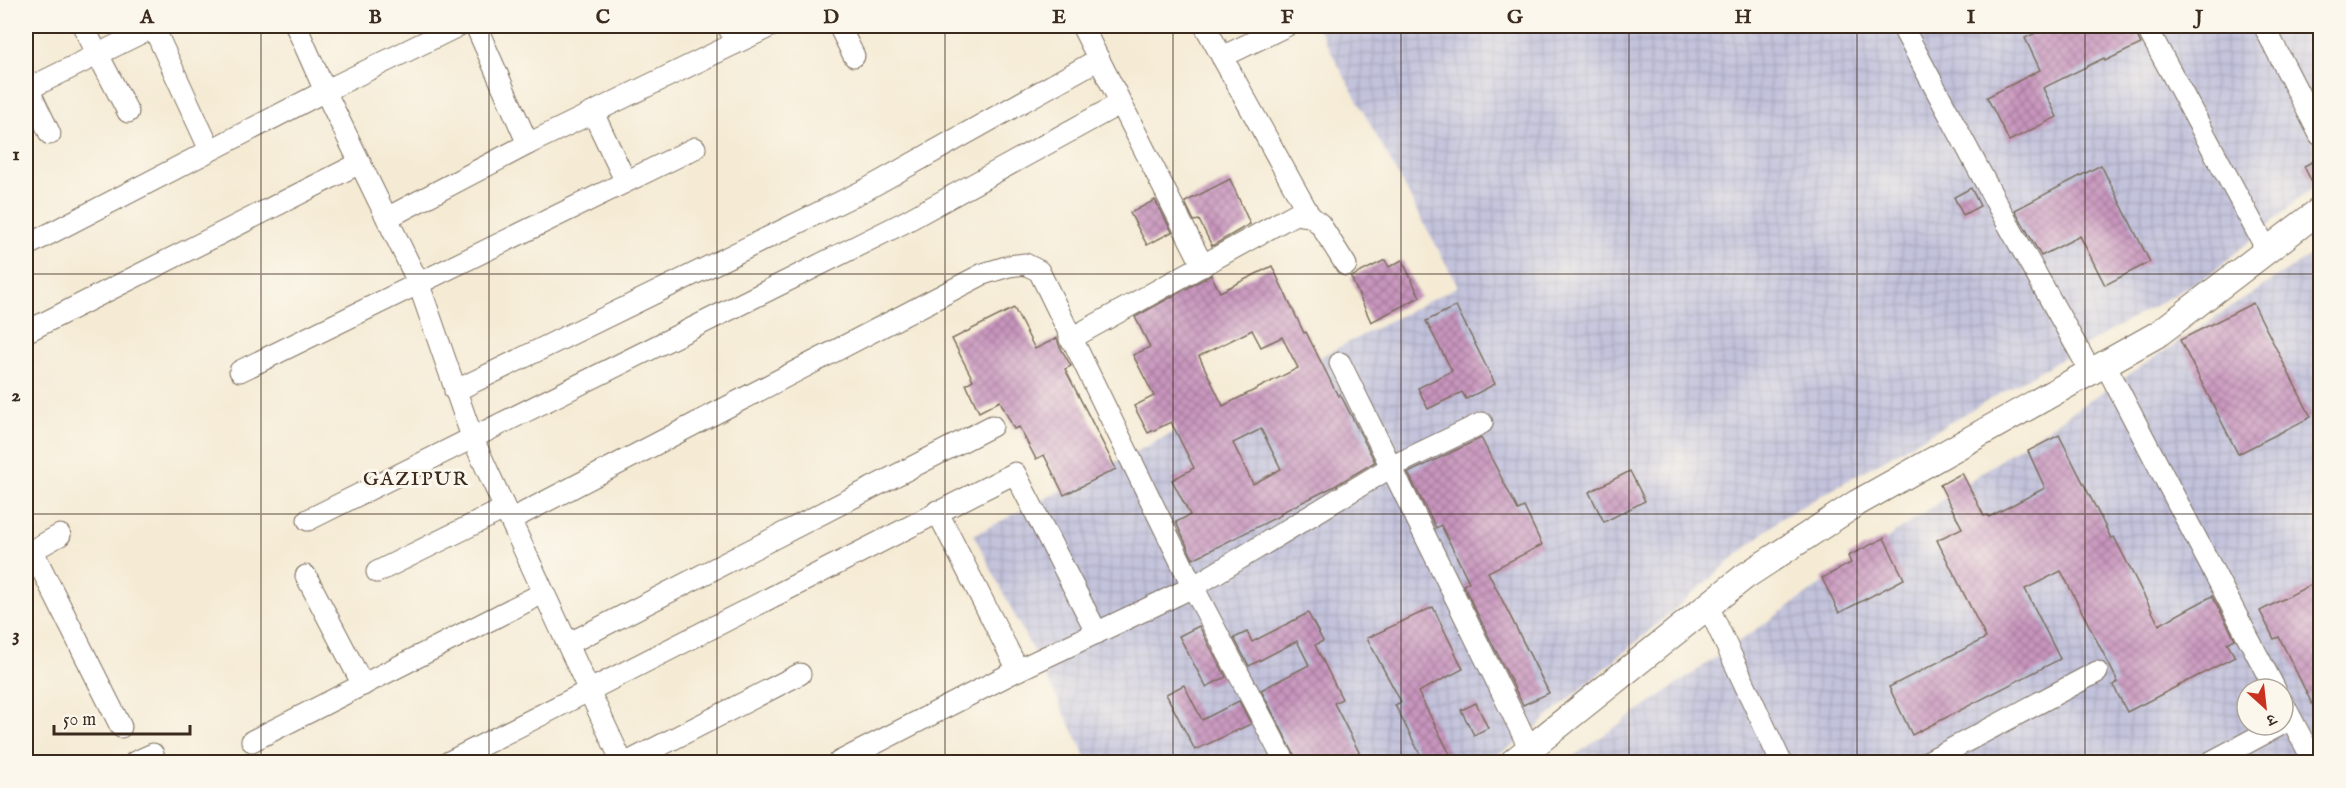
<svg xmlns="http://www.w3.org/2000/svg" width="2346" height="788" font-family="'IM FELL English','Noto Serif Devanagari',serif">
<defs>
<pattern id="industrial-grid" width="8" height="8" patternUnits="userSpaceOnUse" patternTransform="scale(1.5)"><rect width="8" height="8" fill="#c2c2dc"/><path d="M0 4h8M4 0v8" fill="none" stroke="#a8a7bc"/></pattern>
<pattern id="building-cross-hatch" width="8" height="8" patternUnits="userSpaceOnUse" patternTransform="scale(1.5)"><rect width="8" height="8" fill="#c895be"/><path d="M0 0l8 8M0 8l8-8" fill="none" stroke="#a47a9a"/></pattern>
</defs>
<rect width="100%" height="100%" fill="#fbf7ec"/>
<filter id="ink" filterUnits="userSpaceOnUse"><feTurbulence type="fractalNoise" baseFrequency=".0167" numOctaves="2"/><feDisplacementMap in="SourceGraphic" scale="12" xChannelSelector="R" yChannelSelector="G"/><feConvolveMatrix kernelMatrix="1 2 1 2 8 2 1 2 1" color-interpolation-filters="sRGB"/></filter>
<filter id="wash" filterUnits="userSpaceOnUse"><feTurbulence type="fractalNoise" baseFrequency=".008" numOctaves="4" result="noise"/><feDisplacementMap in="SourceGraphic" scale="24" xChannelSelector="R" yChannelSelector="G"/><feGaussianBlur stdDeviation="1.35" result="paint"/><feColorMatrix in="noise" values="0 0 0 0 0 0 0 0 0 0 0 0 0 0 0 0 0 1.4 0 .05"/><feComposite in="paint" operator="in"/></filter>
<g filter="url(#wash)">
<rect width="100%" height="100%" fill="#f5ebd5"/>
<g fill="url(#industrial-grid)" fill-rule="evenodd">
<polygon points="1317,26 2320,26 2320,181 2212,273 1780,519 1520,741 1485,762 1089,762 974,535 1458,286"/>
<path d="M2320,249V762H1565L2010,453ZM2247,689H2283V725H2247Z"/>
</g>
<g id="blocks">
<g fill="url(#building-cross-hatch)" fill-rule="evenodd">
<polygon points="2050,26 2132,26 2141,44 2105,61 2104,58 2043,88 2057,117 2009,141 1987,97 2040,70 2025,38"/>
<polygon points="2320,158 2320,195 2318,195 2304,166"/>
<polygon points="2101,165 2150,262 2105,285 2080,236 2041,256 2015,210"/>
<polygon points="1230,179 1250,224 1212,246 1199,220 1194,221 1185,202"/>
<polygon points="1971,188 1980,206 1963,215 1954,197"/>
<polygon points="1155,200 1172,232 1147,245 1130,213"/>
<polygon points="1385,260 1389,267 1402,260 1420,297 1371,322 1351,277"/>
<path d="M1272,266L1304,333L1306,332L1338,396L1340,394L1375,462L1333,487L1280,513L1281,515L1193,559L1176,522L1190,515L1172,480L1194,468L1171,422L1148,433L1134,406L1154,396L1133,355L1150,347L1135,317L1211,275L1220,292ZM1252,330L1261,347L1282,337L1298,368L1223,406L1199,356ZM1261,429L1281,469L1253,484L1233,443Z"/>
<polygon points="2253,303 2311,417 2238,454 2180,340"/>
<polygon points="1456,306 1495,384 1466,399 1462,392 1428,409 1418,388 1452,371 1426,321"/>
<polygon points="1014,308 1035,349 1057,338 1059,345 1071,366 1065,369 1116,469 1064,495 1044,455 1036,459 1019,427 1014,429 1000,401 979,412 966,384 973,380 952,339"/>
<polygon points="2059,435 2111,538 2114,537 2159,625 2212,596 2235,639 2227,643 2235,657 2127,712 2113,685 2118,682 2061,571 2025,589 2060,659 1912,735 1889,687 1986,638 1937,540 1962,528 1940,485 1962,473 1984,516 1988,515 1989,517 2045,488 2028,451"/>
<polygon points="1481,438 1518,510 1524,507 1542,545 1488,572 1549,693 1523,705 1463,585 1469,582 1441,525 1436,528 1408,473"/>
<polygon points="1630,471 1645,501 1604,522 1589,492"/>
<polygon points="1884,538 1904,579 1839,613 1822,578 1851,563 1848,556"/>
<polygon points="2320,580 2320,720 2279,637 2274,639 2260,611"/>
<polygon points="1433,607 1463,669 1418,692 1454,762 1424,762 1395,705 1401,702 1367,638"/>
<polygon points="1308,613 1323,641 1315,645 1342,699 1334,703 1364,762 1298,762 1261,690 1309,665 1297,641 1249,666 1234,638 1247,632 1252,642"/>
<polygon points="1199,626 1226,677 1206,687 1179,636"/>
<polygon points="1184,685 1202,720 1239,701 1251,724 1195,750 1166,694"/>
<polygon points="1476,703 1488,728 1474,735 1461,710"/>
</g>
</g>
</g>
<g filter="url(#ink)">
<use href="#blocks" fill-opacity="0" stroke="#7c6e5e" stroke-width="1.5"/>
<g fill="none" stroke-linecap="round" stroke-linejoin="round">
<g stroke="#7c6e5e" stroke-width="23">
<g id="minor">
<polyline points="83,26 128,112"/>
<polyline points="153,26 210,150"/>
<polyline points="296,26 325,91 418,282 472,437 622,762"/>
<polyline points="476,26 528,144"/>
<polyline points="728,26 736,43"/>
<polyline points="839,26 854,56"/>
<polyline points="1082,26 1203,266"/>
<polyline points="1205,26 1310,216"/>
<polyline points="1902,26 2004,217 2091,372"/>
<polyline points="2146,26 2267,250"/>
<polyline points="2264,26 2320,135"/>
<polyline points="1222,57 1286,26"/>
<polyline points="26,84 50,134"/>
<polyline points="26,90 155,26"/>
<polyline points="593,113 625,180"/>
<polyline points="387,218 528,144 771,26"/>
<polyline points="26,246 325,91 458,26"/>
<polyline points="26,332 360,163"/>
<polyline points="1070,339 1295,214 1310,216 1320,224 1346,265"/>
<polyline points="2104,362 2275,689"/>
<polyline points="1340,363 1530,749"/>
<polyline points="240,371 695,148"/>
<polyline points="455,391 867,189 1099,59"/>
<polyline points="937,511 1018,670"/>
<polyline points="308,520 903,223 1121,103"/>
<polyline points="510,520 983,274 1009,266 1025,264 1039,271 1193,587 1285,762"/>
<polyline points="32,550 121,727"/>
<polyline points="26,554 60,535"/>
<polyline points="377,572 504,509"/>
<polyline points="306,576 363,685"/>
<polyline points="1708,606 1781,762"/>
<polyline points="568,644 992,426"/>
<polyline points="2283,703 2314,762"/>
<polyline points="252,741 543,593"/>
<polyline points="135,762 153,754"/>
<polyline points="449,762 1015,473 1097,633"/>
<polyline points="628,762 800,674"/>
<polyline points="839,762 1018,670 1193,587 1391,467 1482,423"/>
<polyline points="1927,762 2097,672"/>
<polyline points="2211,762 2280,725"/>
</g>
</g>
<g stroke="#7c6e5e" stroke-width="28">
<polyline id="tertiary" points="1513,762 1744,577 1857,503 2158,334 2320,210"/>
</g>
<use href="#minor" stroke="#fff" stroke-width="21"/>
<use href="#tertiary" stroke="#fff" stroke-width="26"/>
</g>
</g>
<path fill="none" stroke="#3b2a1e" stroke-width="1.5" stroke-opacity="0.55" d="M261,26V762M489,26V762M717,26V762M945,26V762M1173,26V762M1401,26V762M1629,26V762M1857,26V762M2085,26V762M26,274H2320M26,514H2320"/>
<g text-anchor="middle" stroke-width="6" stroke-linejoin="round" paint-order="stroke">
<g font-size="20" letter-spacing="1.5" fill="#3b2a1e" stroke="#fbf7ec">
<text x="416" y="485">GAZIPUR</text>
</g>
</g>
<rect width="2346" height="788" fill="none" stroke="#fbf7ec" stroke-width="66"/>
<g transform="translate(2265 707) rotate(153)"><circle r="28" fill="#fbf7ec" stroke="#aea59a" stroke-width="1.5"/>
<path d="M0-4.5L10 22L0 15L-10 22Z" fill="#c8321e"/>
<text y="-9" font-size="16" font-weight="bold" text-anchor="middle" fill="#3b2a1e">उ</text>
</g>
<path d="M54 725v9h136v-9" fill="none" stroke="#3b2a1e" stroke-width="3"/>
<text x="63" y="725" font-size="18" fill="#3b2a1e" stroke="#fbf7ec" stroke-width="4.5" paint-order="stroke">50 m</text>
<rect x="33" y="33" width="2280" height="722" fill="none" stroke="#3b2a1e" stroke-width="2"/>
<g font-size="20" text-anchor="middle" font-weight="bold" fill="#3b2a1e">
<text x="147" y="23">A</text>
<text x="375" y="23">B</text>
<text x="603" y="23">C</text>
<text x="831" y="23">D</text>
<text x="1059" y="23">E</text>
<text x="1287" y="23">F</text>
<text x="1515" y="23">G</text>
<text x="1743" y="23">H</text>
<text x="1971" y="23">I</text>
<text x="2199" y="23">J</text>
<text x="16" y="160">1</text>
<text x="16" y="401">2</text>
<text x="16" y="641">3</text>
</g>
</svg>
